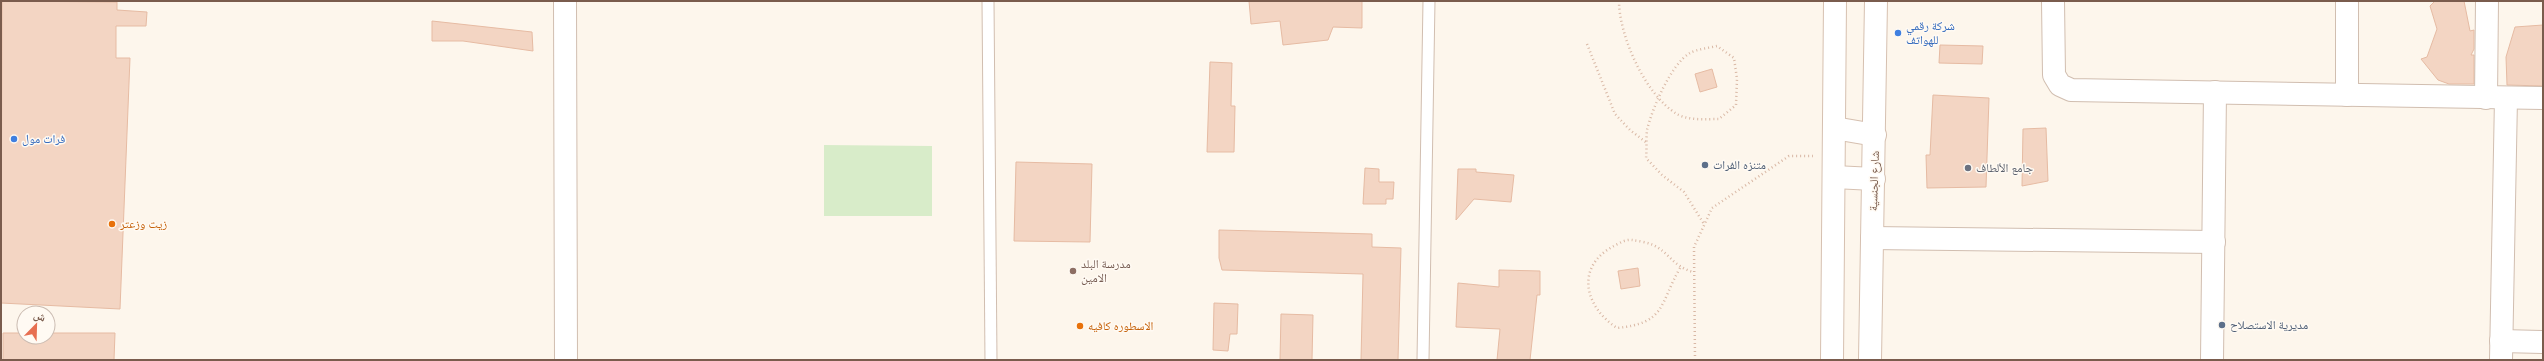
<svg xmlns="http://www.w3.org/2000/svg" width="2544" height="361" font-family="'Golos Text','Noto Naskh Arabic',sans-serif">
<rect width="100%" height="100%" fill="#fdf6ec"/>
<polygon fill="#d8ecc9" points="824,145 932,146 932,216 824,216"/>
<g fill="#f3d5c3" stroke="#e6bba3">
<polygon points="2,1 117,2 117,10 147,12 146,26 116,26 116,58 130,58 120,309 1,303"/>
<polygon points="1249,1 1362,1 1362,28 1333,27 1328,40 1283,45 1280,21 1251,24"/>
<polygon points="2435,1 2464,1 2470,31 2474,30 2474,49 2471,55 2474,55 2474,84 2449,84 2438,80 2421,59 2427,57 2437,29 2430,6"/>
<polygon points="432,21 532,32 533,51 463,41 432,41"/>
<polygon points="2543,25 2543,86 2507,85 2506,57 2515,27"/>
<polygon points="1940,45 1983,46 1982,64 1939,63"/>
<polygon points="1210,62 1232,63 1231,106 1235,106 1234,152 1207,152"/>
<polygon points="1712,69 1717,87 1700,92 1695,74"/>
<polygon points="1933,95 1989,98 1986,187 1927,188 1926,155 1930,155"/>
<polygon points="2046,128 2048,181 2022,186 2023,129"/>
<polygon points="1016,162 1092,164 1090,242 1014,241"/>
<polygon points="1365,168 1379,169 1379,182 1394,182 1393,199 1386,199 1386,204 1363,204"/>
<polygon points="1458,169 1476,169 1476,172 1514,175 1511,202 1474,199 1456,220"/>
<polygon points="1219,230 1372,234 1372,247 1401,248 1398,360 1361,360 1363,274 1222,270 1219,258"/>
<polygon points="1638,268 1640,286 1621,289 1618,271"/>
<polygon points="1499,270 1540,271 1540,295 1537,295 1530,360 1497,360 1500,329 1456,327 1458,283 1499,287"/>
<polygon points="1214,303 1238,304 1237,334 1230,334 1228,351 1213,350"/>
<polygon points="1281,314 1313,315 1312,360 1280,360"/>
<polygon points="3,333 24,333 24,337 48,337 48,333 115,333 114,360 3,360"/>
</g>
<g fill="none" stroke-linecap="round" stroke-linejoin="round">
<g stroke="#d1beb0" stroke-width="13">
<g id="service">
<polyline points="988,1 991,360"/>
<polyline points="1423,360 1429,1"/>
</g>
</g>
<g stroke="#d1beb0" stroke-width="24">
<g id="minor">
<polyline points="565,1 566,360"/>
<polyline points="2053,1 2054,75 2060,85 2071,90 2543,98"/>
<polyline points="2347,95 2347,1"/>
<polyline points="2486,98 2487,1"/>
<polyline points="1872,238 2214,242"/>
<polyline points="2501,341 2543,342"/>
<polyline points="2212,360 2215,92"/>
<polyline points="2501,360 2506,98"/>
</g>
</g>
<g stroke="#d6c0b0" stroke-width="24">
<g id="secondary">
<polyline points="1834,128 1875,135"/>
<polyline points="1834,177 1874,179"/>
<polyline points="1832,360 1835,1"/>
<polyline points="1870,360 1876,1"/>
</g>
</g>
<g stroke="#d9b8a5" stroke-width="2.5" stroke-dasharray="1 3" stroke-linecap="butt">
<path d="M1619,1C1619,36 1646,96 1677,114C1689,121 1707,119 1719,119L1736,105L1737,79L1734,58L1717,46C1709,48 1697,49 1690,53C1671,64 1652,109 1647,130C1646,139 1647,149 1646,158L1662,175L1684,192L1704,224"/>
<polyline points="1587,44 1615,114 1630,130 1647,143"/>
<path d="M1680,268C1659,305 1666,323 1617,328C1585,307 1575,268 1612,247C1618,244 1625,239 1632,240C1638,241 1647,242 1653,245C1669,252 1672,266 1693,272"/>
<polyline points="1695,360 1694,247 1712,208 1789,156 1813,156"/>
</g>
<use href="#service" stroke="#fff" stroke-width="11"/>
<use href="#minor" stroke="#fff" stroke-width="22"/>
<use href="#secondary" stroke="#fff" stroke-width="22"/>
</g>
<g fill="#3f7fe0" stroke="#fffaf3" stroke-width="1.5">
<circle cx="1898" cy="33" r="4"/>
<circle cx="14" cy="139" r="4"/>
</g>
<g fill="#5c6f8a" stroke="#fffaf3" stroke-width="1.5">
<circle cx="1705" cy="165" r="4"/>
<circle cx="2222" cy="325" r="4"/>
</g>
<circle fill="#6b7280" stroke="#fffaf3" stroke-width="1.5" cx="1968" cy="168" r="4"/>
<g fill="#e8710a" stroke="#fffaf3" stroke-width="1.5">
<circle cx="112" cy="224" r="4"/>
<circle cx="1080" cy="326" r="4"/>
</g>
<circle fill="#8d6e63" stroke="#fffaf3" stroke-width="1.5" cx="1073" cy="271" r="4"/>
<g text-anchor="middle" stroke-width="3" stroke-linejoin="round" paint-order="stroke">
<g font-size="12" fill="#366cbe" stroke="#fffaf3" text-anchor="start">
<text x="1906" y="30">شركة رقمي<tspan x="1906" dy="14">للهواتف</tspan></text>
<text x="22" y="143">فرات مول</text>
</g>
<g font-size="12" fill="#4e5e75" stroke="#fffaf3" text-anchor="start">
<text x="1713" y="169">متنزه الفرات</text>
<text x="2230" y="329">مديرية الاستصلاح</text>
</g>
<g font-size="12" fill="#5b616d" stroke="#fffaf3" text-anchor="start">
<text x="1976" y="172">جامع الألطاف</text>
</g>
<g font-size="12" fill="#7a5c4d" stroke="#fffaf3">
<text transform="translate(1874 181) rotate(-88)" y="4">شارع الجنسية</text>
</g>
<g font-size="12" fill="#c56008" stroke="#fffaf3" text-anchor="start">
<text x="120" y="228">زيت وزعتر</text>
<text x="1088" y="330">الاسطوره كافيه</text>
</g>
<g font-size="12" fill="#785e54" stroke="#fffaf3" text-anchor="start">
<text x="1081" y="268">مدرسة البلد<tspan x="1081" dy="14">الامين</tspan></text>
</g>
</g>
<rect width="2544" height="361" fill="none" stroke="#7a5c4d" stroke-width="4"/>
<g transform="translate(36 325) rotate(23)"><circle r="19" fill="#fffaf3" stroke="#cabbb1"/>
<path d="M0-3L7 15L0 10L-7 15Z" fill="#e76f51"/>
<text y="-6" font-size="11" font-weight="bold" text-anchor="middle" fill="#7a5c4d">ش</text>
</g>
</svg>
